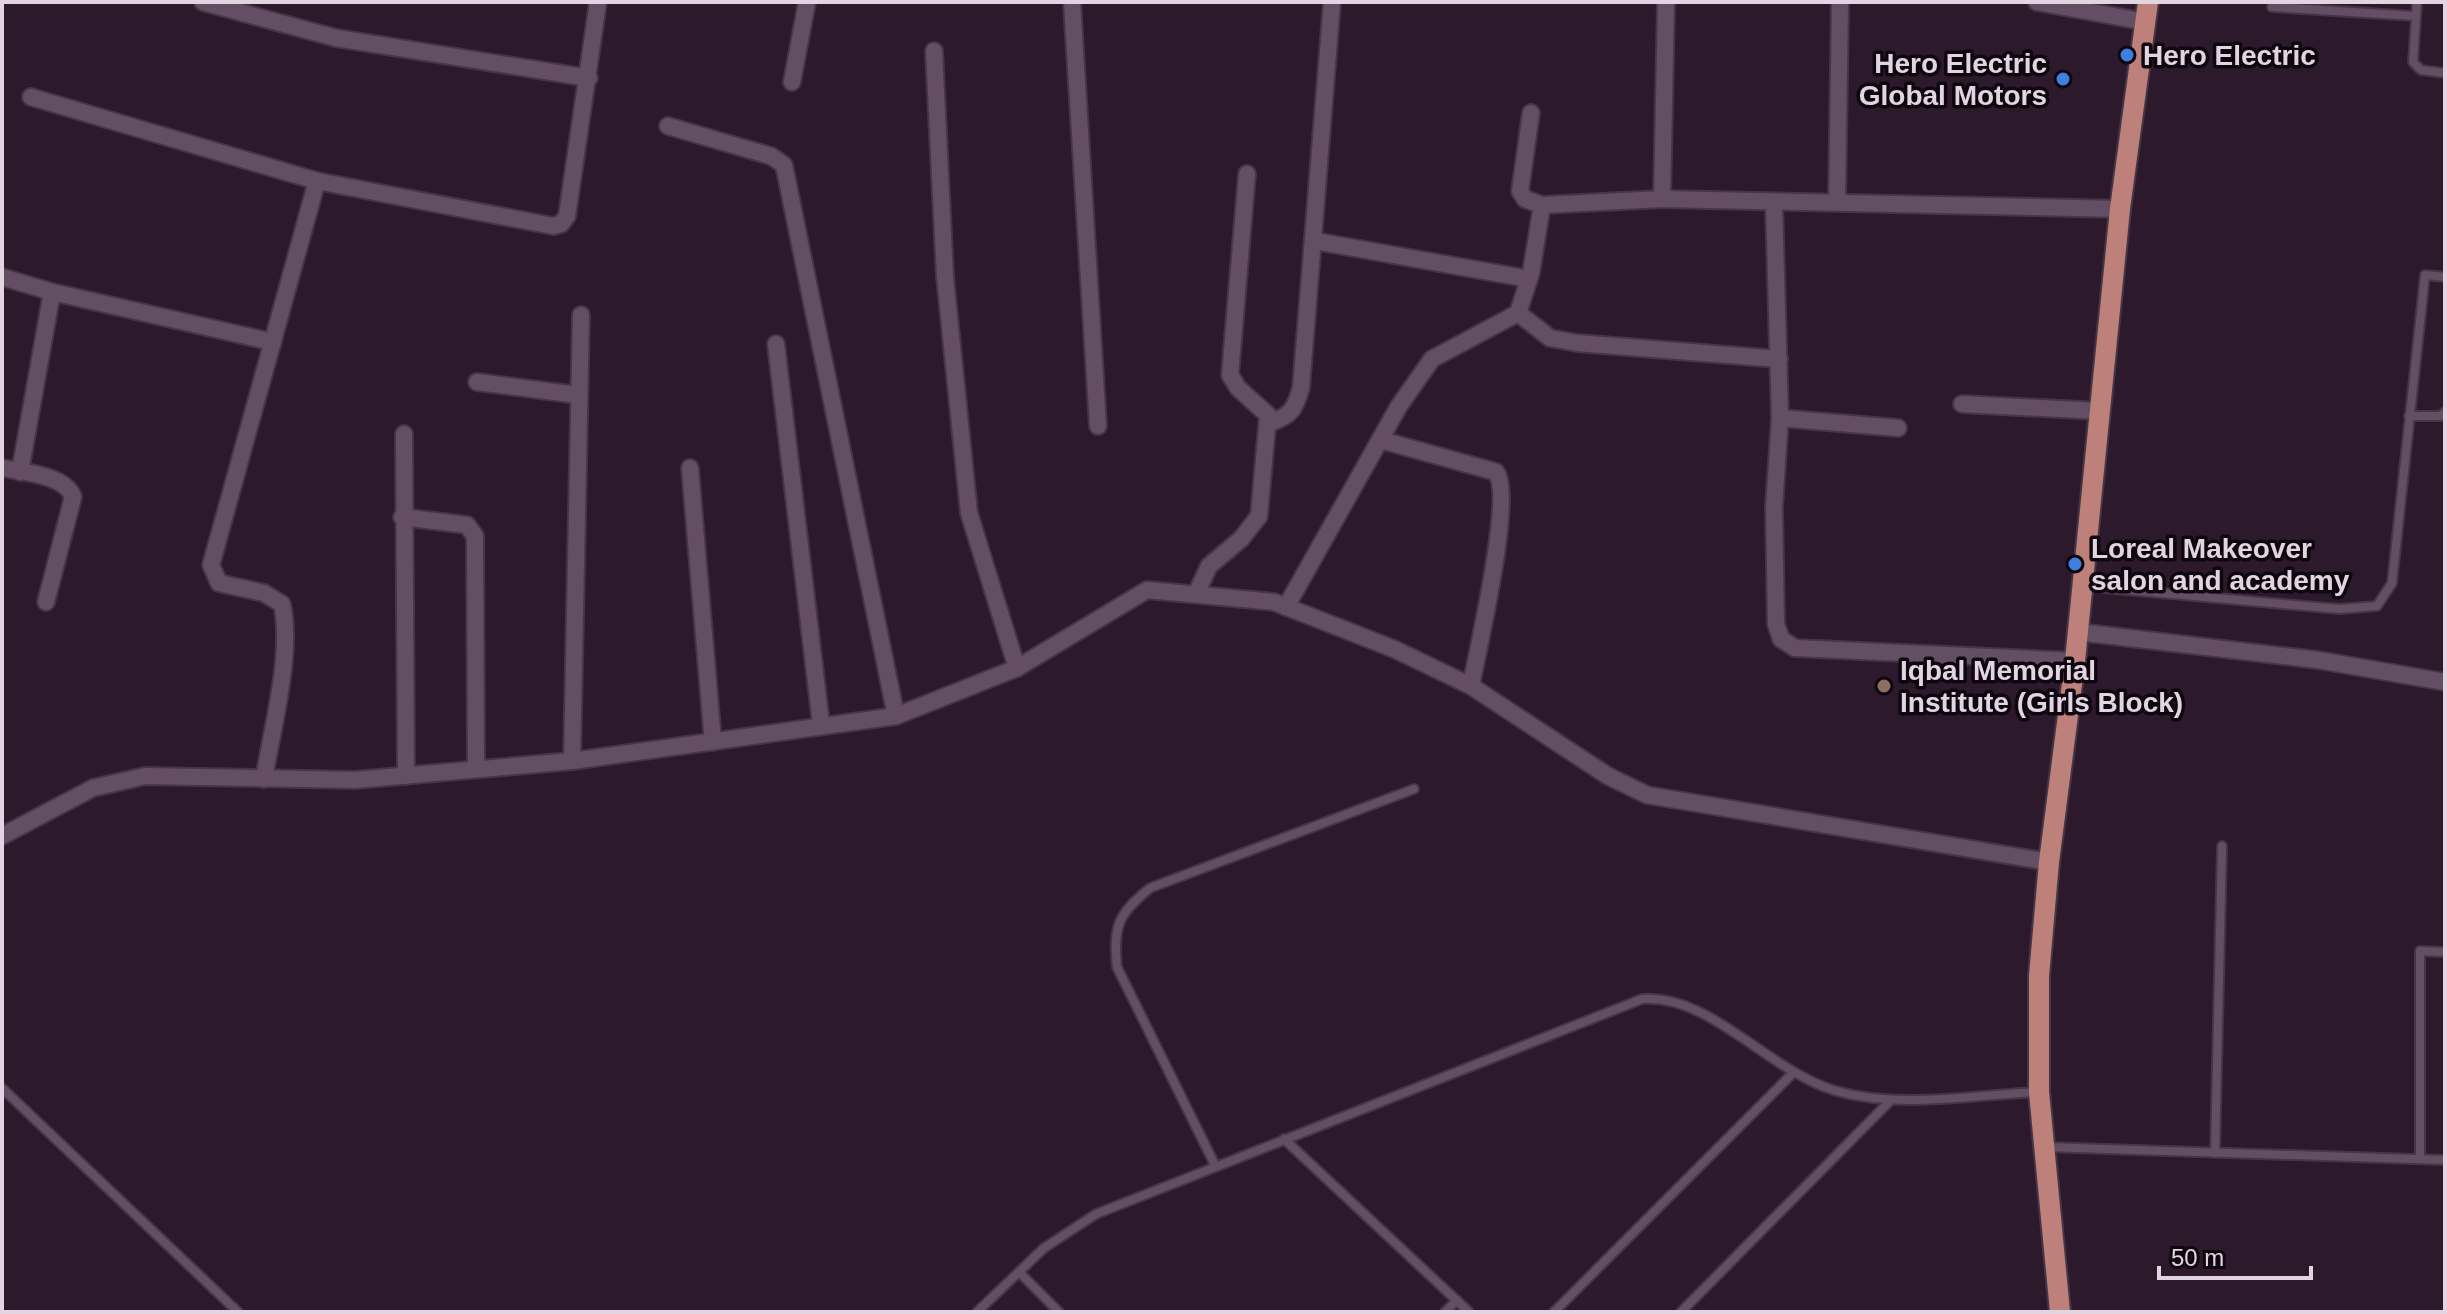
<svg xmlns="http://www.w3.org/2000/svg" width="2447" height="1314" font-family="Helvetica,sans-serif">
<rect width="100%" height="100%" fill="#2c192b"/>
<g fill="none" stroke-linecap="round" stroke-linejoin="round">
<g stroke="#453645" stroke-width="12">
<g id="lane">
<polyline points="2417,2 2413,62 2421,70 2445,73"/>
<polyline points="2272,7 2415,16"/>
<polyline points="2409,416 2441,416 2445,412"/>
<polyline points="2083,586 2339,609 2377,606 2392,583 2425,275 2445,277"/>
<polyline points="3,1089 238,1312"/>
<polyline points="1284,1139 1469,1312"/>
<polyline points="2046,1147 2445,1160"/>
<polyline points="2215,1153 2222,846"/>
<polyline points="2420,1158 2420,951 2445,952"/>
<path d="M1215,1165L1117,967C1113,926 1118,914 1150,888L1414,789"/>
<polyline points="1019,1272 1059,1312"/>
<path d="M977,1312L1044,1248L1096,1214L1642,999C1711,994 1766,1070 1836,1091C1900,1109 1972,1095 2037,1092"/>
<polyline points="1445,1312 1457,1300"/>
<polyline points="1554,1312 1792,1074"/>
<polyline points="1681,1312 1891,1100"/>
</g>
</g>
<g stroke="#453645" stroke-width="20">
<g id="street">
<polyline points="203,2 336,38 589,78"/>
<polyline points="1072,2 1098,426"/>
<polyline points="2037,2 2146,22"/>
<polyline points="934,51 945,277 969,513 1017,668"/>
<polyline points="792,82 807,2"/>
<polyline points="31,97 317,181 553,226 561,224 567,216 598,2"/>
<polyline points="1531,113 1520,191 1525,199 1542,205 1662,199 2120,209"/>
<polyline points="668,126 771,156 784,165 896,716"/>
<polyline points="1662,199 1666,2"/>
<polyline points="1837,201 1840,2"/>
<polyline points="1774,204 1780,418 1774,507 1776,624 1781,639 1795,648 2075,661"/>
<polyline points="1315,241 1529,279"/>
<polyline points="2,277 52,292 273,342"/>
<polyline points="1518,313 1550,338 1577,343 1779,359"/>
<polyline points="776,344 821,724"/>
<polyline points="477,382 578,395"/>
<polyline points="1962,404 2099,411"/>
<polyline points="1780,418 1898,428"/>
<path d="M1269,423C1291,416 1295,409 1301,388L1332,2"/>
<polyline points="404,434 406,776"/>
<path d="M1381,440L1496,472C1514,496 1478,648 1471,686"/>
<path d="M2,468C22,472 66,475 73,497L46,602"/>
<polyline points="690,468 713,742"/>
<polyline points="20,472 52,292"/>
<polyline points="402,517 467,525 475,536 476,769"/>
<polyline points="1197,592 1209,566 1241,539 1259,516 1268,415 1238,388 1230,375 1247,174"/>
<polyline points="1286,607 1399,406 1432,359 1518,313 1531,273 1542,205"/>
<polyline points="2078,632 2318,660 2445,682"/>
<polyline points="572,761 581,315"/>
<path d="M264,779C272,728 293,653 282,604L264,593L219,583L211,565L317,181"/>
<polyline points="2,836 93,788 145,776 355,780 572,761 896,716 1017,668 1147,590 1274,602 1394,649 1471,686 1608,776 1647,795 2049,862"/>
</g>
</g>
<g stroke="#453645" stroke-width="24">
<polyline id="primary" points="2060,1312 2039,1092 2039,976 2049,862 2075,661 2120,209 2148,2"/>
</g>
<use href="#lane" stroke="#644e63" stroke-width="8"/>
<use href="#street" stroke="#644e63" stroke-width="16"/>
<use href="#primary" stroke="#be807a" stroke-width="20"/>
</g>
<g fill="#3f7fe0" stroke="#0f070f" stroke-width="3">
<circle cx="2127" cy="55" r="8"/>
<circle cx="2063" cy="79" r="8"/>
<circle cx="2075" cy="564" r="8"/>
</g>
<circle fill="#8d6e63" stroke="#0f070f" stroke-width="3" cx="1884" cy="686" r="8"/>
<g text-anchor="middle" stroke-width="7" stroke-linejoin="round" paint-order="stroke">
<g font-size="28" font-weight="bold" fill="#e2d5e1" stroke="#0f070f" text-anchor="start">
<text x="2143" y="65">Hero Electric</text>
<text x="2047" y="73" text-anchor="end">Hero Electric<tspan x="2047" dy="32">Global Motors</tspan></text>
<text x="2091" y="558">Loreal Makeover<tspan x="2091" dy="32">salon and academy</tspan></text>
<text x="1900" y="680">Iqbal Memorial<tspan x="1900" dy="32">Institute (Girls Block)</tspan></text>
</g>
</g>
<rect width="2447" height="1314" fill="none" stroke="#e2d5e1" stroke-width="8"/>
<path d="M2159 1266v12h152v-12" fill="none" stroke="#e2d5e1" stroke-width="4"/>
<text x="2171" y="1266" font-size="24" fill="#e2d5e1" stroke="#0f070f" stroke-width="6" paint-order="stroke">50 m</text>
</svg>
